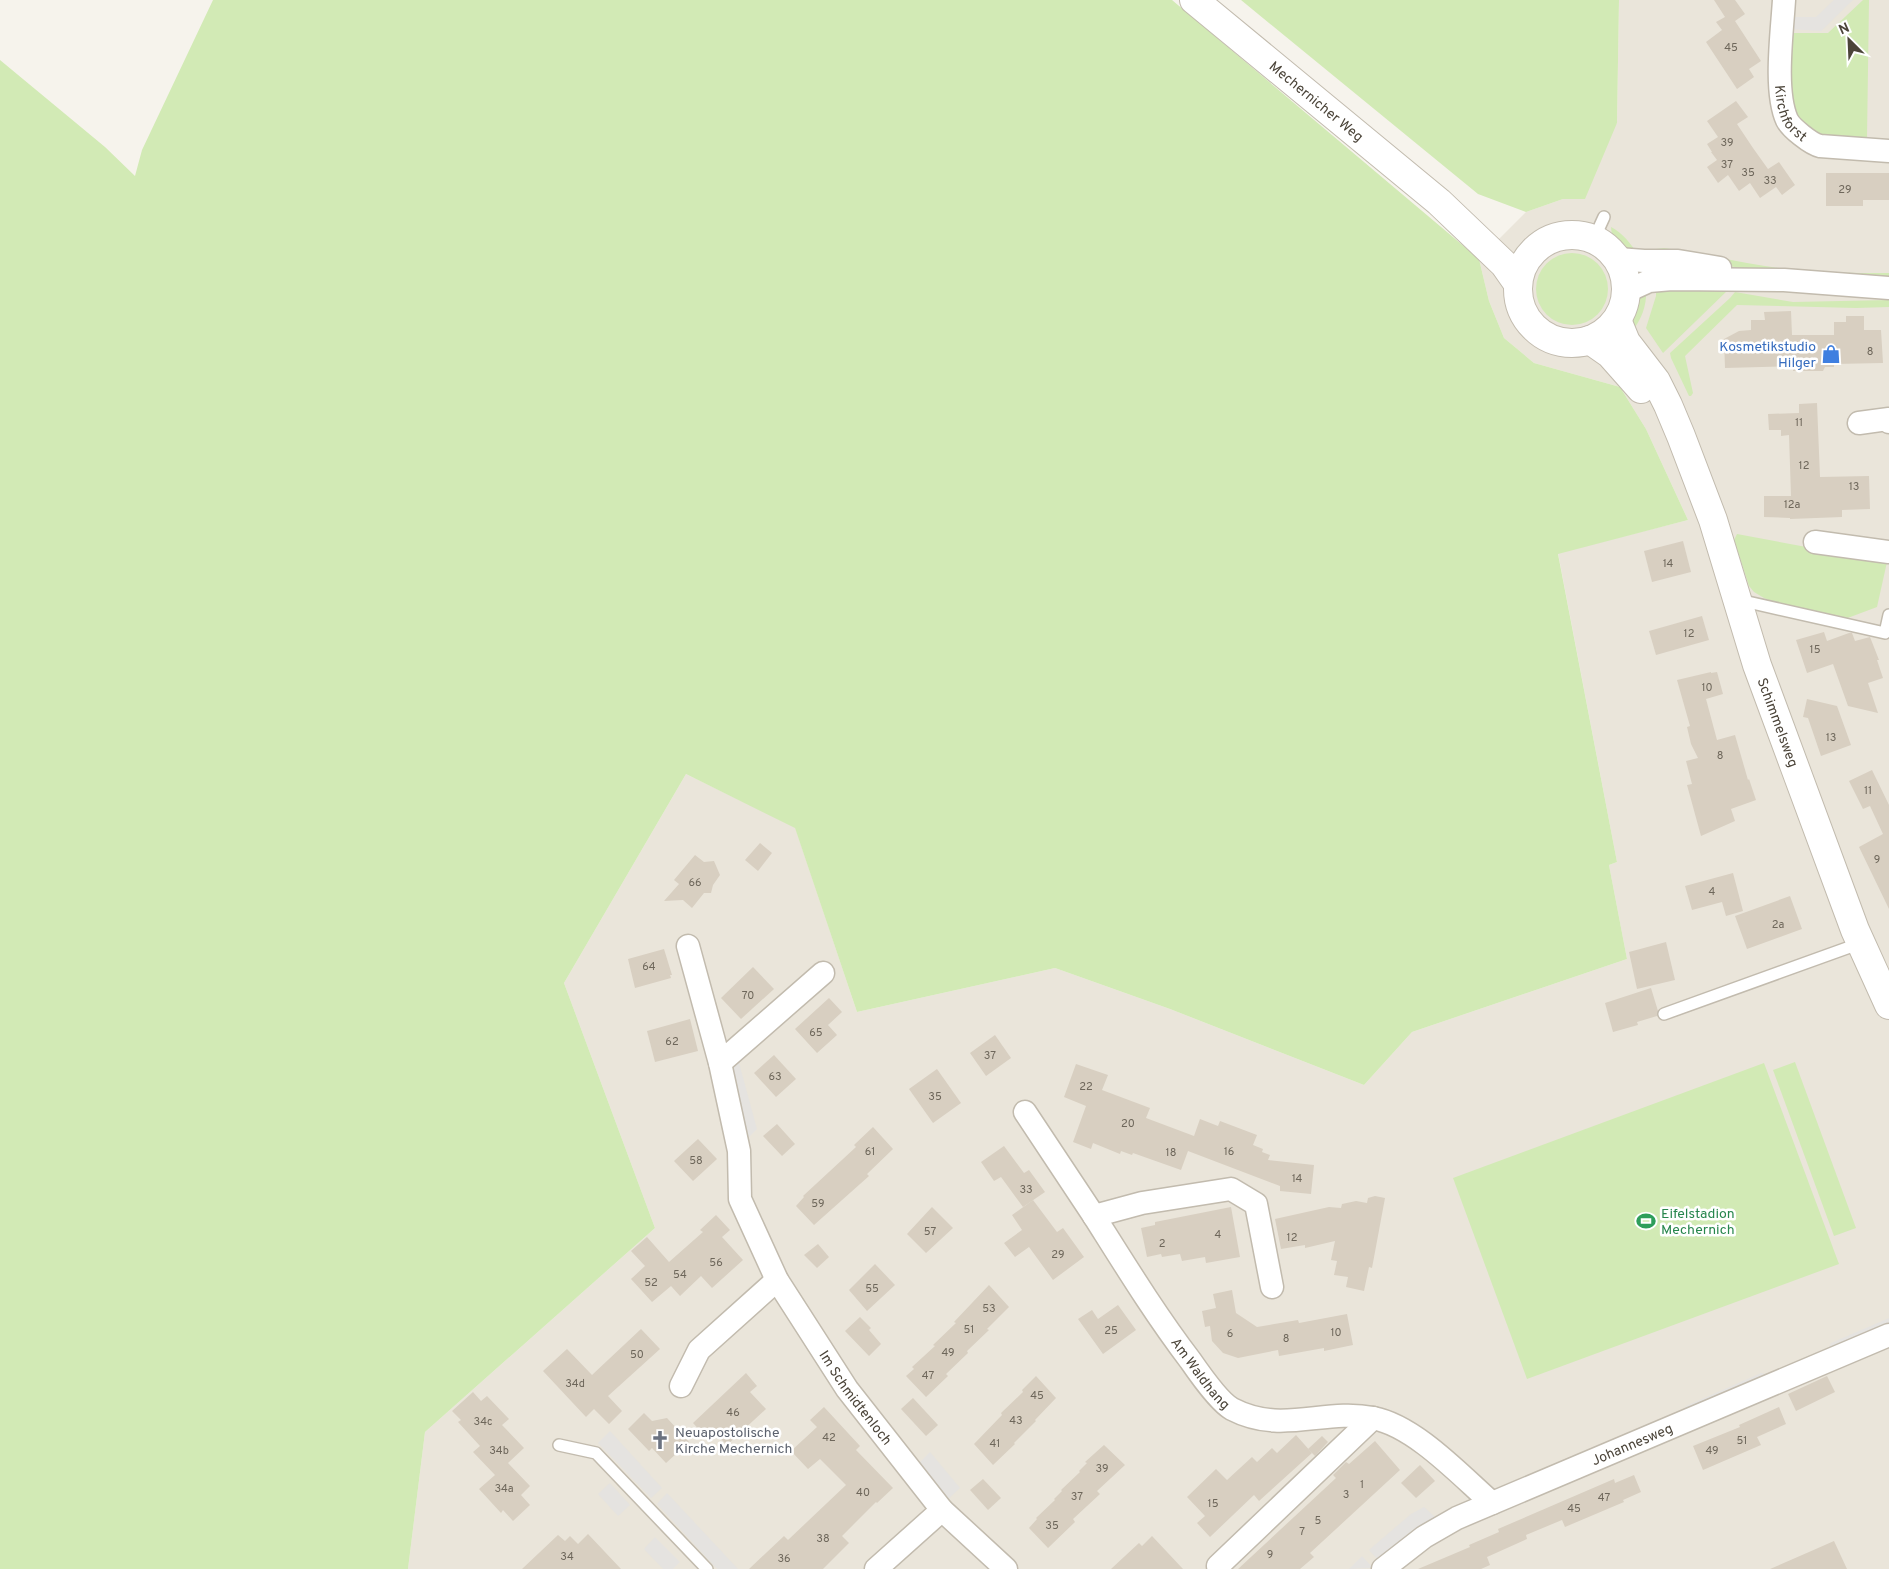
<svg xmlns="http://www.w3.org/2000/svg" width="1889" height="1569" font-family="Overpass,sans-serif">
<rect width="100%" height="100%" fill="#f6f3ec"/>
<polygon fill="#eae5da" points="1619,0 1889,0 1889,1569 408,1569 425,1432 655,1228 564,983 686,774 795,827 857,1012 1055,968 1170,1009 1364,1085 1412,1032 1627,959 1609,865 1617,862 1558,553 1688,520 1646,429 1620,387 1534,363 1504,338 1489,301 1479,259 1526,212 1563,199 1617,123"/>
<g fill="#d2eab5">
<polygon points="213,0 1172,0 1479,259 1489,301 1504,338 1534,363 1620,387 1646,429 1688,520 1558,554 1617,862 1609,865 1627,959 1412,1032 1364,1085 1170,1009 1055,968 857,1012 795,828 686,774 564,983 655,1228 425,1432 408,1569 0,1569 0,60 105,147 135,176 142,150"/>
<polygon points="1241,0 1619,0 1617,123 1585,199 1563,199 1526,212 1478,194"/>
<polygon points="1863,0 1869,0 1867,138 1826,137 1802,126 1793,112 1790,92 1791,33 1828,33"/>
<path d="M1611,227C1623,233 1631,244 1639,256C1624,249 1612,245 1611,227Z"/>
<path d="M1664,248C1692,252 1719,258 1747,263C1793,272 1842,273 1889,273V279L1747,270L1697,258L1647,252L1648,250Z"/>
<circle cx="1572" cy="289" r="36"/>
<polygon points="1656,286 1728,290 1663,353 1646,328 1656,296"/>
<path d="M1646,290C1647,306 1641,320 1631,333C1628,315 1633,303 1646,290Z"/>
<polygon points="1735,292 1793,302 1889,300 1889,307 1856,308 1737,305 1685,356 1693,393 1691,396 1689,396 1671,358 1670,353 1730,298"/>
<polygon points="1737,534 1887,562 1877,607 1845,619 1778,604 1764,598 1754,592 1749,586 1734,540"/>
<polygon points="1795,1062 1856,1228 1834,1236 1773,1070"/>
<polygon points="1764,1063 1839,1264 1527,1379 1453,1178"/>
</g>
<g fill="#e5e3e0">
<polygon points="1834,0 1853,0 1821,31 1790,29 1790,17 1816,17"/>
<polygon points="738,1059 757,1129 744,1142 729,1067"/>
<polygon points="1889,1318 1889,1325 1828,1350 1831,1343"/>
<polygon points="1761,1373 1770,1375 1680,1414 1686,1406"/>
<polygon points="610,1431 662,1488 651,1498 598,1443"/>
<polygon points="930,1452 960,1488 947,1500 917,1465"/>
<polygon points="610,1483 630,1505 618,1516 598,1494"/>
<polygon points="667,1493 738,1569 717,1569 657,1504"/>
<polygon points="1424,1507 1436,1518 1380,1562 1369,1550 1411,1514"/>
<polygon points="655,1537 680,1562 673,1569 663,1569 644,1549"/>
<polygon points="1362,1556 1373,1568 1349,1569"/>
</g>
<g fill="#d8cfc1">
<polygon points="1714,0 1735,0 1745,14 1735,21 1761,61 1749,69 1754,77 1737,89 1706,42 1722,30 1716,22 1725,17"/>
<polygon points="1736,101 1748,117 1737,124 1753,148 1768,169 1779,162 1795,185 1782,195 1776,187 1760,198 1750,183 1739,191 1728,175 1718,183 1707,167 1717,160 1711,152 1712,152 1707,144 1718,137 1707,121"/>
<polygon points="1826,173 1889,173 1889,200 1863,200 1863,206 1826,206"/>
<polygon points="1791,311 1792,335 1834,335 1834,322 1846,322 1846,316 1864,316 1864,330 1881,330 1883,363 1834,364 1834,367 1825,367 1823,371 1793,371 1793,366 1725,368 1724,339 1739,331 1751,330 1751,320 1765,320 1764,312"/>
<polygon points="1817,403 1820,477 1869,476 1870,509 1842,510 1842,517 1790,519 1790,518 1764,517 1764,496 1791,496 1789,435 1781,436 1781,430 1769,430 1768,414 1799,413 1799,404"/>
<polygon points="1683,541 1691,572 1652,582 1644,551"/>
<polygon points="1702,616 1709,640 1656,655 1649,631"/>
<polygon points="1824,632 1827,641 1849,633 1852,633 1855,641 1870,637 1879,660 1877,660 1883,678 1868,683 1878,713 1848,706 1833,664 1807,673 1796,640"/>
<polygon points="1711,672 1711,673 1717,672 1723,694 1706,699 1717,740 1735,735 1748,780 1749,779 1756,800 1731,809 1735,821 1701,836 1687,785 1692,784 1686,761 1698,758 1691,744 1687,727 1690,726 1677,680"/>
<polygon points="1807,699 1837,706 1851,745 1821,756 1808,718 1803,717"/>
<polygon points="1872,770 1889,805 1889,909 1859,847 1883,834 1870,806 1863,809 1849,781"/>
<polygon points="760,843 772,853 758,871 745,860"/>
<polygon points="695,855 704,862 714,861 720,875 713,885 711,893 704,893 692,908 683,900 664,901 679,884 674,880"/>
<polygon points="1733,873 1743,911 1726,916 1722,902 1692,910 1685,886"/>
<polygon points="1790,896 1802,929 1747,949 1735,916"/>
<polygon points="1666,942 1675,980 1637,989 1629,952"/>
<polygon points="664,949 672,975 670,975 671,978 635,988 628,959"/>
<polygon points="753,967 774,989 741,1019 721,998"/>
<polygon points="1651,988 1658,1011 1657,1016 1637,1022 1638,1025 1613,1032 1605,1003"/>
<polygon points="829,998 842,1012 828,1025 837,1035 817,1053 795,1029"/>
<polygon points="690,1019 698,1051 655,1062 647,1031"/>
<polygon points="995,1035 1011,1058 986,1076 970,1053"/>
<polygon points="774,1055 796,1079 776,1097 754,1073"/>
<polygon points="1076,1064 1108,1075 1102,1090 1150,1108 1146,1118 1194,1136 1200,1119 1218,1126 1220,1121 1257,1135 1253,1145 1263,1149 1262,1152 1270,1155 1268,1160 1314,1165 1311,1194 1280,1191 1280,1186 1188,1151 1181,1170 1133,1153 1132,1155 1121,1151 1120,1154 1093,1143 1091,1149 1073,1142 1086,1106 1064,1097"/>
<polygon points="937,1069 961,1103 933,1123 909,1089"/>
<polygon points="777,1124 795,1144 782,1156 763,1136"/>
<polygon points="873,1127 893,1149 867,1174 869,1176 814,1225 796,1206 804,1197 803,1196 856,1147 854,1145"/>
<polygon points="698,1139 717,1159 693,1181 674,1161"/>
<polygon points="1004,1146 1024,1173 1029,1170 1045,1192 1023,1207 1001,1177 994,1181 981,1162"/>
<polygon points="1375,1196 1385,1198 1372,1268 1369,1267 1364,1291 1346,1287 1348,1277 1334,1275 1337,1261 1331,1260 1335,1241 1305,1248 1305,1245 1281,1249 1275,1219 1329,1207 1341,1208 1342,1204 1356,1201 1367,1203 1368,1198"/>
<polygon points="1033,1200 1057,1232 1063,1228 1084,1257 1053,1280 1029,1247 1015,1257 1004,1243 1022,1230 1012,1215"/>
<polygon points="932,1207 953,1228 926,1253 907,1234"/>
<polygon points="1231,1207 1240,1257 1206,1263 1205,1257 1182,1261 1180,1254 1162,1257 1161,1254 1147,1257 1141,1228 1155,1225 1155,1222"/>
<polygon points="716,1215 730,1230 722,1237 743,1260 712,1288 701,1276 680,1296 671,1286 652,1302 631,1279 645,1266 631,1251 647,1237 669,1262 703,1232 700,1230"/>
<polygon points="818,1244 829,1257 817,1268 804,1255"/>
<polygon points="875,1264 895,1285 867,1311 849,1290"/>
<polygon points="989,1285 1009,1307 987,1329 989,1330 967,1351 968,1353 946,1374 948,1376 926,1397 906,1376 914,1369 912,1367 935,1346 933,1345 956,1323 954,1322"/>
<polygon points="1232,1290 1236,1313 1257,1327 1298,1320 1299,1323 1347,1314 1353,1345 1324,1351 1324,1348 1279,1356 1278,1350 1238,1358 1223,1353 1212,1341 1210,1326 1205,1327 1202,1311 1216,1308 1213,1294"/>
<polygon points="1118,1305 1136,1330 1103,1354 1078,1319 1092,1310 1098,1319"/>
<polygon points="860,1317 871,1328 869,1330 881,1344 869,1356 845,1331"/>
<polygon points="641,1329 660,1349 608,1396 622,1411 609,1424 594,1409 586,1417 543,1371 567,1349 592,1375"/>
<polygon points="746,1373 757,1386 750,1392 766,1409 727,1445 711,1429 704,1435 693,1423"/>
<polygon points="1036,1376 1056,1398 1035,1420 1036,1421 1014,1443 1015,1444 993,1465 974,1444 1002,1415 1001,1413 1023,1392 1022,1390"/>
<polygon points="1827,1376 1835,1392 1796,1411 1788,1394"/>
<polygon points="473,1392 481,1401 487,1396 509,1419 502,1425 524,1448 508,1463 530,1486 521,1495 530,1505 513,1521 503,1510 501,1513 479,1489 495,1475 473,1452 480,1446 458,1422 461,1420 452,1411"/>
<polygon points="913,1398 938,1425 926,1436 901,1409"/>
<polygon points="824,1407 860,1446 856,1450 893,1488 877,1503 876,1502 842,1536 849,1543 823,1569 749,1569 784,1536 788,1540 846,1485 820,1459 808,1469 791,1451 817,1427 810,1420"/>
<polygon points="1779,1407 1786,1424 1757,1437 1761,1445 1703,1470 1693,1446 1740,1427 1739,1425"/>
<polygon points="644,1413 652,1421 667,1418 689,1442 666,1463 652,1448 649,1451 628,1429"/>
<polygon points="1296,1435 1312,1453 1259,1501 1254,1495 1210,1537 1197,1523 1205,1516 1187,1497 1216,1469 1227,1480 1252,1457 1257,1462 1272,1448 1277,1453"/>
<polygon points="1322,1436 1328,1442 1315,1456 1308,1449"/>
<polygon points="1375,1441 1400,1470 1310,1553 1314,1557 1300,1569 1238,1569 1336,1478 1333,1475 1346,1462 1349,1464"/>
<polygon points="1104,1445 1125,1465 1097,1491 1100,1494 1073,1519 1075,1522 1048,1548 1029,1528 1037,1519 1036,1518 1055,1500 1054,1499 1062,1491 1061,1490 1080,1472 1079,1471 1087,1463 1085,1462"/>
<polygon points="1420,1465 1435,1481 1416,1498 1401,1483"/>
<polygon points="1634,1475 1641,1492 1623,1500 1624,1502 1565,1527 1562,1520 1526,1535 1527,1539 1487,1557 1490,1565 1481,1569 1418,1569 1470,1547 1469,1545 1499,1532 1498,1529 1614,1479 1615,1483"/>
<polygon points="983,1479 1001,1498 988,1510 970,1490"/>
<polygon points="588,1534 621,1569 522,1569 558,1535 565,1541 570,1536 578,1544"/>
<polygon points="1152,1536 1183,1569 1111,1569 1139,1543 1142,1546"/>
<polygon points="1834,1541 1847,1569 1770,1569 1809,1552"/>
</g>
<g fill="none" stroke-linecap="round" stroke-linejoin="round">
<g stroke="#c2bbae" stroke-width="14">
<g id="service">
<polyline points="1594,239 1604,217"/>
<polyline points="1739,600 1885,633 1889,615"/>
<polyline points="1664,1014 1861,943"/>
<polyline points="559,1445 596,1453 707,1569"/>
</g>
</g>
<g stroke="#c2bbae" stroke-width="25">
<g id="minor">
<path id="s1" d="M1784,0C1782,33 1774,91 1787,120C1791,128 1811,144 1820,146L1889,151"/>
<polyline points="1618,259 1644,261 1678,261 1720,268"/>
<polyline points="1627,291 1649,281 1672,279 1784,280 1889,288"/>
<polyline points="1859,423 1889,419 1889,422"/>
<polyline points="1815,542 1889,552"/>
<path id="s2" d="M688,946L720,1063L739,1151L740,1199L777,1280L847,1389L942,1510L1006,1569"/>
<polyline points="720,1063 823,973"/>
<path id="s3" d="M1025,1112C1048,1147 1071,1181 1094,1216C1125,1265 1155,1314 1190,1360C1199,1373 1219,1402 1232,1409C1282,1435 1324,1408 1373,1418C1415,1426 1460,1475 1492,1503"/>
<polyline points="1094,1216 1142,1203 1231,1189 1256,1204 1272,1287"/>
<polyline points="681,1386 699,1350 777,1280"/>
<polyline points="1218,1566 1373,1418"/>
<polyline points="876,1569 942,1510"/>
<path id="s4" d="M1383,1569L1424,1537L1457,1518L1889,1335"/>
</g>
</g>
<g stroke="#c2bbae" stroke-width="30">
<g id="tertiary">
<path id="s5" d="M1194,0L1439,202L1504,264L1518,284"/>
<circle cx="1572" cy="289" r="54"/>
<path id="s6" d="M1617,320L1626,342L1656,381L1668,405L1681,436L1713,520L1757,665L1855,930L1889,1005"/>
<polyline points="1590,340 1610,354 1641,389"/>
</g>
</g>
<use href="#service" stroke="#fff" stroke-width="11"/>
<use href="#minor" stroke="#fff" stroke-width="22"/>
<use href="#tertiary" stroke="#fff" stroke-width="28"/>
</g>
<defs>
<g id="shop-bare" transform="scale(1.5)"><path d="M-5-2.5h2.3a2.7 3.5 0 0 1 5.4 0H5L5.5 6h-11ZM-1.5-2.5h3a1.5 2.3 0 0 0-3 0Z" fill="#3f7fe0" stroke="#fff" stroke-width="2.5" paint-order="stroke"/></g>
<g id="stadium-bare" transform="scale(1.5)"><path d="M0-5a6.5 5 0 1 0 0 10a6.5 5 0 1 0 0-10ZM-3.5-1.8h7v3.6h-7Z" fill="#2e9e5b" stroke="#fff" stroke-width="2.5" paint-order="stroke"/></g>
<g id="church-bare" transform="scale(1.5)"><path d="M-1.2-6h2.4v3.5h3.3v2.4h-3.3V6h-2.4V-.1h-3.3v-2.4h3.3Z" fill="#6b7280" stroke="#fff" stroke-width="2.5" paint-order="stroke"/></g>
</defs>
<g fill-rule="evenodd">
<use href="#shop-bare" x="1831" y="354"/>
<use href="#stadium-bare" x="1646" y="1221"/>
<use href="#church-bare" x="660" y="1440"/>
</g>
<g text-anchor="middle" stroke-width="5" stroke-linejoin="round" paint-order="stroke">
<g font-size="11" fill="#6e675b">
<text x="1731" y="51">45</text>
<text x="1727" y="146">39</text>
<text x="1727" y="168">37</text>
<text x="1748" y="176">35</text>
<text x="1770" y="184">33</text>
<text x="1845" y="193">29</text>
<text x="1870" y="355">8</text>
<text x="1799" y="426">11</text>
<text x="1804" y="469">12</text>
<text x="1854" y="490">13</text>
<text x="1792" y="508">12a</text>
<text x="1668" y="567">14</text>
<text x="1689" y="637">12</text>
<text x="1815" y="653">15</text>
<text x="1707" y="691">10</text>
<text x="1831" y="741">13</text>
<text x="1720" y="759">8</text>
<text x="1868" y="794">11</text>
<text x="1877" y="863">9</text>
<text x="695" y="886">66</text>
<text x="1712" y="895">4</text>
<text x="1778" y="928">2a</text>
<text x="649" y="970">64</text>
<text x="748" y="999">70</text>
<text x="816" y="1036">65</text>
<text x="672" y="1045">62</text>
<text x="990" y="1059">37</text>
<text x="775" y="1080">63</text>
<text x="1086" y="1090">22</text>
<text x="935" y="1100">35</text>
<text x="1128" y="1127">20</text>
<text x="870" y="1155">61</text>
<text x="1229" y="1155">16</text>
<text x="1171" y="1156">18</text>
<text x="696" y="1164">58</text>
<text x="1297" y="1182">14</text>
<text x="1026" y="1193">33</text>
<text x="818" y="1207">59</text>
<text x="930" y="1235">57</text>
<text x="1218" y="1238">4</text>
<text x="1292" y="1241">12</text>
<text x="1162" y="1247">2</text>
<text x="1058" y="1258">29</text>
<text x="716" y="1266">56</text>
<text x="680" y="1278">54</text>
<text x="651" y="1286">52</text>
<text x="872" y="1292">55</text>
<text x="989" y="1312">53</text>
<text x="969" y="1333">51</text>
<text x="1111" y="1334">25</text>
<text x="1336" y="1336">10</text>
<text x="1230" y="1337">6</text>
<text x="1286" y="1342">8</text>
<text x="948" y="1356">49</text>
<text x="637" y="1358">50</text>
<text x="928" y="1379">47</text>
<text x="575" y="1387">34d</text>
<text x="1037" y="1399">45</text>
<text x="733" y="1416">46</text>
<text x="1016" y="1424">43</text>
<text x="483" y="1425">34c</text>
<text x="829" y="1441">42</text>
<text x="1742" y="1444">51</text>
<text x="995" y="1447">41</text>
<text x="499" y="1454">34b</text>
<text x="1712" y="1454">49</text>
<text x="1102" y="1472">39</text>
<text x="1362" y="1488">1</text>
<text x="504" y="1492">34a</text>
<text x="863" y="1496">40</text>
<text x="1346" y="1498">3</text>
<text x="1077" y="1500">37</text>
<text x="1604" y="1501">47</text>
<text x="1213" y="1507">15</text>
<text x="1574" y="1512">45</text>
<text x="1318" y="1524">5</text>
<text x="1052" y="1529">35</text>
<text x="1302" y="1535">7</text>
<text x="823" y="1542">38</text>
<text x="1270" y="1558">9</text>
<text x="567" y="1560">34</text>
<text x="784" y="1562">36</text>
</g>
<g font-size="14" fill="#4b4439" stroke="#fff">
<text dy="5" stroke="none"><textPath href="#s5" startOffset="159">Mechernicher Weg</textPath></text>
<text dy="5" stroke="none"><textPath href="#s1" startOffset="116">Kirchforst</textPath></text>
<text dy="5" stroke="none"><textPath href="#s6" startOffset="436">Schimmelsweg</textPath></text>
<text dy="5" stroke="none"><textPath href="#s3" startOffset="315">Am Waldhang</textPath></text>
<text dy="5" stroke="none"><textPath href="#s2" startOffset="490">Im Schmidtenloch</textPath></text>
<text dy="5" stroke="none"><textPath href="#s4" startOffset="280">Johannesweg</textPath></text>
</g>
<g font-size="14" fill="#366cbe" stroke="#fff" text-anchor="end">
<text x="1816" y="351">Kosmetikstudio<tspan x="1816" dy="16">Hilger</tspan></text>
</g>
<g font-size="14" fill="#27864d" stroke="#fff" text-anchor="start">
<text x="1661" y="1218">Eifelstadion<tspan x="1661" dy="16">Mechernich</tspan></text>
</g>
<g font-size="14" fill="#5b616d" stroke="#fff" text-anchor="start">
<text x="675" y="1437">Neuapostolische<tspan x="675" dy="16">Kirche Mechernich</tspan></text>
</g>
</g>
<g transform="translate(1849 40) rotate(336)" stroke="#ffffff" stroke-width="4" paint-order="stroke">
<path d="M0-4L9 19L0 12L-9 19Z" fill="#4b4439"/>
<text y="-8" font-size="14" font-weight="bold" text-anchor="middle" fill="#4b4439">N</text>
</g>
</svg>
